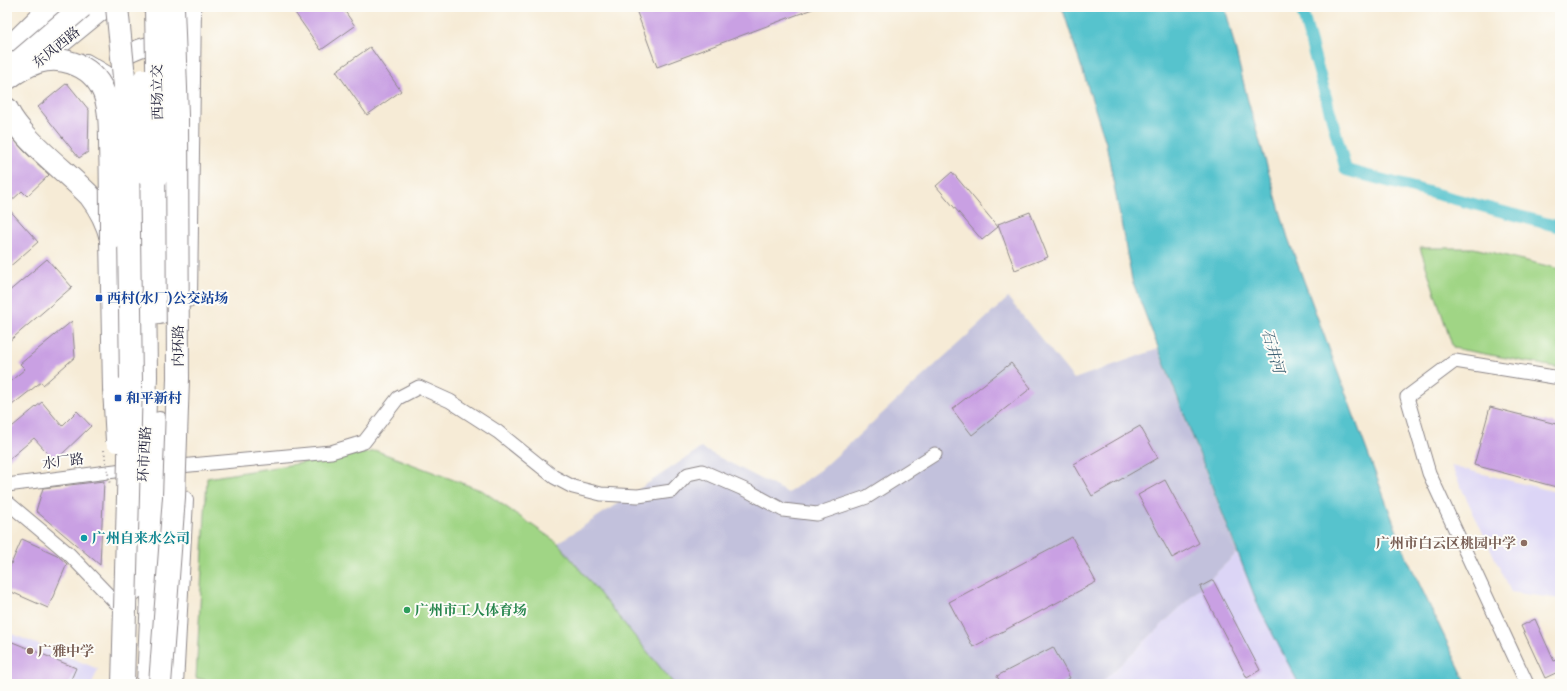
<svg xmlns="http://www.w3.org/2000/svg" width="1567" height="691" font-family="'Gentium Book Plus','Noto Serif SC',serif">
<rect width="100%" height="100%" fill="#fdfcf7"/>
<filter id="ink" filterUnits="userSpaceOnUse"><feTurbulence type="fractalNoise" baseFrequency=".025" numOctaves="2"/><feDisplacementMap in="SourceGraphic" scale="8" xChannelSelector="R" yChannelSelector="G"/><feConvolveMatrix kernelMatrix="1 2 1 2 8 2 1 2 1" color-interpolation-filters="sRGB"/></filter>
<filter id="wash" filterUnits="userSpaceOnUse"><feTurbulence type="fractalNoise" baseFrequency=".012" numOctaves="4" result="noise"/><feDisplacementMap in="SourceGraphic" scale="16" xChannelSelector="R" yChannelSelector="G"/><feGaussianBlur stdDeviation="0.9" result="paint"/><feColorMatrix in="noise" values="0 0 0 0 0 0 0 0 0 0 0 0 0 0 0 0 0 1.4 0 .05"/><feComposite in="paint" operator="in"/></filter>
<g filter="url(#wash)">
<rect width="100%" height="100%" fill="#f6ebd6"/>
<g fill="#dcd5f6">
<polygon points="1451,466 1560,493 1560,599 1511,592"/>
<polygon points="1237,553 1260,610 1299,684 1100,684"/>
<polygon points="7,632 98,669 92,684 7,684"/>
</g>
<polygon fill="#c2c1dc" points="1008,298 1074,379 1158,349 1237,553 1100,684 674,684 558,543 701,448 788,493 822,469"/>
<g fill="#a0d585" stroke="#617c60">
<polygon points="1420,248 1474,248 1560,269 1560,368 1453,348"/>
<polygon points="377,451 483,491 558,543 674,684 221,684 196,678 207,478"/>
</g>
<polygon fill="#56c3cd" stroke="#3c7284" points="1062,7 1225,7 1248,101 1288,238 1406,556 1467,684 1299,684 1260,610 1132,280 1106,143"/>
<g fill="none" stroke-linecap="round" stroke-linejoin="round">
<polyline stroke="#56c3cd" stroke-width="12" points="1301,7 1346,170 1560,227"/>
</g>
<g id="blocks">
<g fill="#c9a0e3">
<polygon points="291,7 342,7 355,26 321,50"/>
<polygon points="635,7 815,7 815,8 657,67"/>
<polygon points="370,47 401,91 367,115 336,71"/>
<polygon points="67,83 89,110 88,152 79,158 38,107"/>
<polygon points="7,132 24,151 49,175 27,196 22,191 7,205"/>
<polygon points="952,172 998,227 982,240 936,186"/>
<polygon points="7,207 38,242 7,269"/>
<polygon points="1030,212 1048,257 1015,270 998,224"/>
<polygon points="47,259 72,287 7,343 7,293"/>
<polygon points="72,321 75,357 43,385 41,382 7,409 7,384 25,369 20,364"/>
<polygon points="1011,363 1031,388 972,435 952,409"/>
<polygon points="42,402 62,426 77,411 91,426 55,461 34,438 7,461 7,431"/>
<polygon points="1490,407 1560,425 1560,488 1474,465"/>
<polygon points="1140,426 1158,458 1092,496 1074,464"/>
<polygon points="1165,480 1199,543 1172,558 1138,495"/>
<polygon points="104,481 100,565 36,511 43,488"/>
<polygon points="1072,537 1096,582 973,647 949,602"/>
<polygon points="22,539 57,555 67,564 48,608 7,590 7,573"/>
<polygon points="1213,580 1260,670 1247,678 1200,587"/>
<polygon points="1535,619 1554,661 1560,659 1560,671 1545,678 1521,626"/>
<polygon points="10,641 76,668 69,684 7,684 7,647"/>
<polygon points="1053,647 1070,678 1059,684 1001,684 997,676"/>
</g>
</g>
</g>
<g filter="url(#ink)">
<use href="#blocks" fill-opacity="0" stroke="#8c8688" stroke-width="1"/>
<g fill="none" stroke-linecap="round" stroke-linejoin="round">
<g stroke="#8c8688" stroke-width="15">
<g id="street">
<polyline points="169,467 331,452 364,442 398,398 419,387 450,401 498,432 554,477 573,487 601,494 638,496 672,491 688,474 702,471 750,492 783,510 817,514 867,497 935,454"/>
<polyline points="7,485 123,470"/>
<polyline points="7,502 69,554 115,602"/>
<polyline points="1527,684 1429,473 1407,397 1455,361 1560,378"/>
</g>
</g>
<g stroke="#8c8688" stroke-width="20">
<g id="secondary">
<path d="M119,58C134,50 154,38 168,54"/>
<polyline points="86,63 108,76 121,88"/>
<polyline points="188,298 192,7"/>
<polyline points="174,684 184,500"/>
</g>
</g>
<g stroke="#8c8688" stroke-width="22">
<g id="primary">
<polyline points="34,65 105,7"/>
<polyline points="159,188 160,314"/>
<polyline points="135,589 142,501 147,377 145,175"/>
<polyline points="147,684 159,422"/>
</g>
</g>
<g stroke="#8c8688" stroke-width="24">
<g id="highway">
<polyline points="7,50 51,7"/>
<path d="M7,109C19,137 67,172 90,196C100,209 107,222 111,239L114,388"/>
</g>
</g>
<use href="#street" stroke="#fff" stroke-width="13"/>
<use href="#secondary" stroke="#fff" stroke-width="18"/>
<use href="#primary" stroke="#fff" stroke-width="20"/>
<use href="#highway" stroke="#fff" stroke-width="22"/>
<g stroke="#8c8688" stroke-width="22" stroke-linecap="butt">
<g id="primary-bridge">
<polyline points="155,7 158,177"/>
<polyline points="143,79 145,175"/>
</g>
</g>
<g stroke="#8c8688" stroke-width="24" stroke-linecap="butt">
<g id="highway-bridge">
<polyline points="117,7 125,87 128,158 131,383 123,684"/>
<polyline points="13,66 82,7"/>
<path d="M7,79C26,65 47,54 72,63C87,68 98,78 104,93C110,109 110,128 110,144C111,176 111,208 111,239"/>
<polyline points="114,388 117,441"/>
<polyline points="160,684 174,497 178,378 177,115 173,7"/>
</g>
</g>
<polyline stroke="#8c8688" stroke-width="2" stroke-dasharray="1 3" stroke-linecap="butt" points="104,450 110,485"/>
<use href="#primary-bridge" stroke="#fff" stroke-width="20"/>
<use href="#highway-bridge" stroke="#fff" stroke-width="22"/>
</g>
</g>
<g fill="#1a4fb4" stroke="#fdfcf7" stroke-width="1.5">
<rect x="95" y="294" width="8" height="8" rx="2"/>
<rect x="114" y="394" width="8" height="8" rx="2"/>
</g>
<circle fill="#0f9aa8" stroke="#fdfcf7" stroke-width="1.5" cx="84" cy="538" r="4"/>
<g fill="#8d6e63" stroke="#fdfcf7" stroke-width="1.5">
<circle cx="1524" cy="543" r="4"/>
<circle cx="30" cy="651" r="4"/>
</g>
<circle fill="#2e9e5b" stroke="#fdfcf7" stroke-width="1.5" cx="407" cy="610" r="4"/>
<g text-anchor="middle" stroke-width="4" stroke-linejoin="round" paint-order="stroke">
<g font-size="14" fill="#22223b" stroke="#fdfcf7">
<text transform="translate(56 47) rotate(-39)" y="5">东风西路</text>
<text transform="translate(157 92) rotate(-91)" y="5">西场立交</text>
<text transform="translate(178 346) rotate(-90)" y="5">内环路</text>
<text transform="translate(144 454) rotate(-87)" y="5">环市西路</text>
<text transform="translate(63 461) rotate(-7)" y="5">水厂路</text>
</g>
<g font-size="14" font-weight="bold" fill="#164399" stroke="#fdfcf7" text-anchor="start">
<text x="107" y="303">西村(水厂)公交站场</text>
<text x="126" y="403">和平新村</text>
</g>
<g font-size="14" font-weight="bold" fill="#0d838f" stroke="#fdfcf7" text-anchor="start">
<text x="92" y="543">广州自来水公司</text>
</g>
<g font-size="14" font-weight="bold" fill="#785e54" stroke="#fdfcf7" text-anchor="end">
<text x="1516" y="548">广州市白云区桃园中学</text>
<text x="38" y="656" text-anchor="start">广雅中学</text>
</g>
<g font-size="14" font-weight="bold" fill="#27864d" stroke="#fdfcf7" text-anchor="start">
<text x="415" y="615">广州市工人体育场</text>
</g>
<g font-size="15" font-style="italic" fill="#345a6e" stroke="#fdfcf7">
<text transform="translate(1273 351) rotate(74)" y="5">石井河</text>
</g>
</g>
<rect width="1567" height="691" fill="none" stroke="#fdfcf7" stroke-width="24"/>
</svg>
